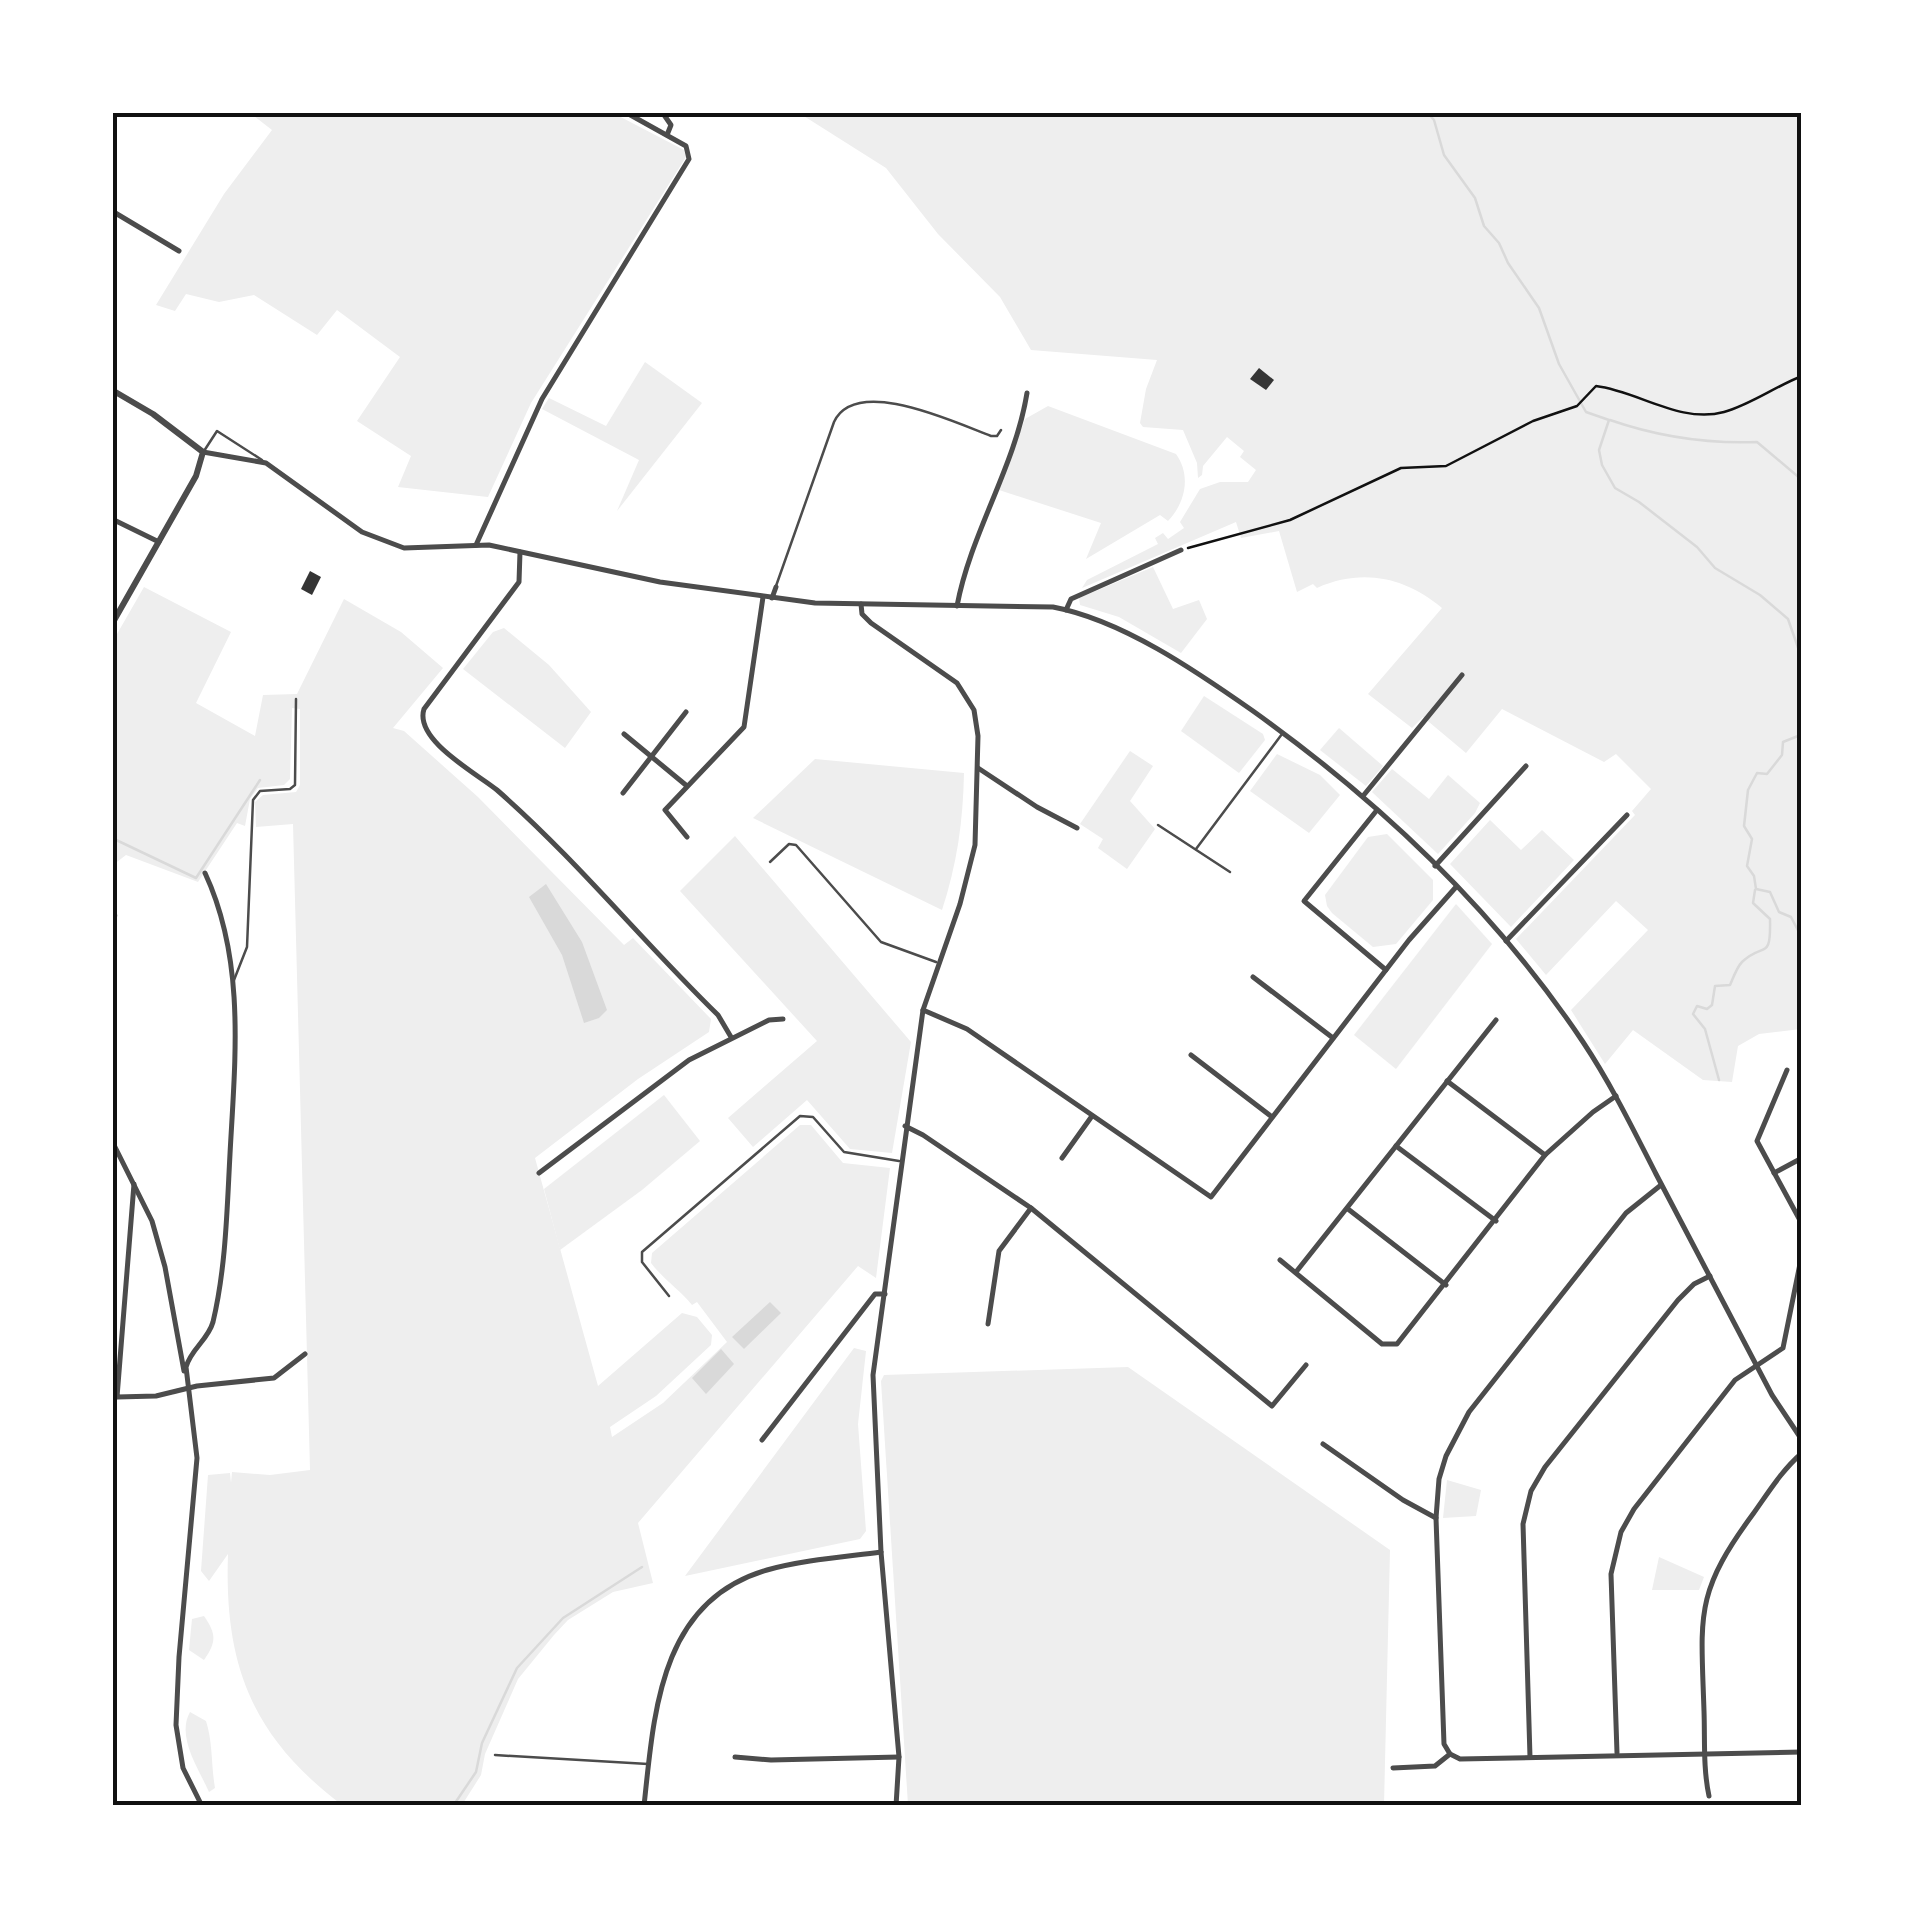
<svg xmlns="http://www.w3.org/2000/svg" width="1914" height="1918" font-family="'Varela Round',sans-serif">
<rect width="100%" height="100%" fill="#fff"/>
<g fill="#eee">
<polygon points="250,113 613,113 684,150 686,157 531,403 488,497 398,487 411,456 357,421 400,357 337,310 317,335 254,295 219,302 186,294 175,311 156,305 224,194 272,130"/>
<path d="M799,113H1801V1029L1759,1034L1738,1046L1732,1082L1703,1080L1633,1030L1605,1064L1571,1010L1648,930L1616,901L1546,975L1516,939L1635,815L1632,811L1651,789L1616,754L1604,762L1502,709L1466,753L1423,717L1412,728L1368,694L1442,608C1405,577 1362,568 1317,588L1313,584L1297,592L1279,531L1241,538L1236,522L1082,588L1087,580L1158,544L1155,538L1163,533L1168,539L1184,528L1180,522L1200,489L1220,482H1248L1256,470L1240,457L1244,451L1227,437L1203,466L1202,475L1198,478L1197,463L1183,430L1143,427L1140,423L1146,389L1157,360L1031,350L1000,297L938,234L886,168Z"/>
<polygon points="645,362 702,403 617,511 639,460 542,409 549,398 606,426"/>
<path d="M1048,406L1176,454C1191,475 1186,502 1168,521L1160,515L1086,559L1101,523L999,490L1025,419Z"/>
<polygon points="1153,567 1173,609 1199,600 1207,619 1181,653 1119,617 1080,605 1079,598"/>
<path d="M144,587L231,632L196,703L255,736L263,695L297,694L344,599L401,632L443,668L393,728L404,731L478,797L624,945L633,938L711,1019L709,1032L638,1079L535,1158L598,1386L682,1313L697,1317L712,1335L711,1345L656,1396L610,1427L612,1437L663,1403L727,1342L697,1302L692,1305C679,1289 664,1280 651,1263L652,1253L800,1125H811L843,1163L890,1168L876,1278L858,1266L638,1523L653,1583L613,1592L568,1620L554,1635L518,1679L485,1754L481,1775L462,1805H342C252,1737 224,1665 228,1554L209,1581L201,1571L208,1475L230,1473L231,1483L232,1472L270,1475L310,1470L293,824L256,827L255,802L263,795L296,792L300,785V709L292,708L290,779L284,785L258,788L250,799L245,826L237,823L198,882L126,855L113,865V641Z"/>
<polygon points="504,628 549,665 591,712 565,748 463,669 493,632"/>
<polygon points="1204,696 1263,734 1265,740 1239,773 1181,731"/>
<polygon points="1339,728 1383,766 1366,786 1320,750"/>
<polygon points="1130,751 1153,766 1130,801 1155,829 1127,869 1098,848 1103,839 1080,824"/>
<polygon points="1277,754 1320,775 1340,795 1309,833 1250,791"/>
<path d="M815,759L964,773C963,822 957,864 942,910L753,818Z"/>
<polygon points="1392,769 1429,799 1448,775 1480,803 1475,813 1438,854 1372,792"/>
<polygon points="1490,820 1521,850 1542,830 1574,860 1511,927 1450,864"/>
<polygon points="1387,834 1433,880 1433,900 1396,944 1373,947 1332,913 1327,906 1325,895 1368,837"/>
<polygon points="735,836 911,1042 892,1153 850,1149 807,1100 753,1147 728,1118 817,1041 680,891"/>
<polygon points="1456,904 1492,944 1396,1069 1354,1035"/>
<polygon points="664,1095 700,1141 642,1190 560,1250 544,1189"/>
<polygon points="854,1348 866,1351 858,1424 866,1531 860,1539 685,1576"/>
<polygon points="1128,1367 1390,1550 1384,1805 908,1805 881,1381 884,1375"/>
<polygon points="1447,1480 1481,1490 1476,1516 1443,1518"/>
<polygon points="1659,1557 1704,1577 1699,1590 1652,1590"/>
<path d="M204,1616C216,1634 217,1641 204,1660L189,1650L192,1619Z"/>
<path d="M190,1712L206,1721C213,1743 211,1765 215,1788L209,1792C199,1769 176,1737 190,1712Z"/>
</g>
<g fill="#d9d9d9">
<polygon points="546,884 582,942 607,1010 599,1018 584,1023 562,955 529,897"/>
<polygon points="770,1302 781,1313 744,1349 732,1337"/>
<polygon points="721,1349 734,1364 706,1394 692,1378"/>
</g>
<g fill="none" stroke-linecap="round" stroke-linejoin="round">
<g stroke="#d9d9d9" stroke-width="2.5">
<polyline points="1427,112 1434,120 1444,155 1475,198 1484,226 1499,243 1508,263 1539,308 1559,364 1586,412 1609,420 1599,450 1602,465 1615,488 1639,502 1697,547 1715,568 1760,595 1788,619 1802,659"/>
<path d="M1610,420C1659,437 1705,444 1757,442L1802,480"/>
<polyline points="1802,730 1798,736 1783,742 1782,755 1767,774 1757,773 1748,790 1744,826 1752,839 1747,866 1754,876 1756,889 1770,892 1779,912 1791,917 1802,938"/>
<polyline points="112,838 196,878 260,780"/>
<path d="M1719,1080L1705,1029L1693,1014L1697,1006L1707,1009L1712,1005L1715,986L1730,985C1733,978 1737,967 1742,962C1764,941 1771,962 1770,919L1753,903L1755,890"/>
<polyline points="453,1806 476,1772 482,1743 517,1668 563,1618 642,1567"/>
</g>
</g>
<g fill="#353535">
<polygon points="1259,368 1274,380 1266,390 1250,379"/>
<polygon points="310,571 321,577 312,595 301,589"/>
</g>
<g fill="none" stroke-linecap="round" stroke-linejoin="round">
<path stroke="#111" stroke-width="2.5" d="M1188,548L1290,520L1401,468L1446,466L1533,421L1577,406L1596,386C1638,391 1680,424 1724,412C1750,405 1776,386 1802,376"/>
<g stroke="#4c4c4c" stroke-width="2.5">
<polyline points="204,451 217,431 262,460"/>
<path d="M776,586L834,422C856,375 956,423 991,436H997L1001,430"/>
<polyline points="1158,825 1230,872"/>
<polyline points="1196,849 1282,734"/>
<polyline points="770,862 789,844 796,845 881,942 936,962"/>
<polyline points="112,949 116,915"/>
<polyline points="234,980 247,947 253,800 260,791 290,789 295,785 296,699"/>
<polyline points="669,1296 642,1262 642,1252 800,1116 813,1117 844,1152 899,1161"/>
<polyline points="112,1440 116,1398"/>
<polyline points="495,1755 648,1764"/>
</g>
<g stroke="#4c4c4c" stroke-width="5">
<polyline points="662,112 671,125 667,135"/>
<polyline points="112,211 179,251"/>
<path d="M203,452L266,463L362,532L404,548L489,545L660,582L815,603L1053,607C1122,620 1196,671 1253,711C1379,801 1496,912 1583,1042C1611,1084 1633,1129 1656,1174C1695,1247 1733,1321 1772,1395L1802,1440"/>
<polyline points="112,519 159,542"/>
<polyline points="476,545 542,399 689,159 686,146 625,112"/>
<path d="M520,552L519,582L424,709C414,740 476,773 497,790C576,859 643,942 718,1015L731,1037"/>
<polyline points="772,598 776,587"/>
<polyline points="861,604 862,614 871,623 957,683 974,710 978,736 975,845 960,904 923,1010 873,1375 881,1552 899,1757 896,1806"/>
<path d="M957,606C971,532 1015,467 1027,393"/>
<polyline points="1066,610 1071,599 1181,550"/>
<polyline points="624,734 687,786"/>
<polyline points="978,768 1037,807 1077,828"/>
<polyline points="623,793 686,712"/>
<polyline points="1363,796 1462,675"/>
<polyline points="1377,810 1304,901 1386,970"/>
<polyline points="687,837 665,810 744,727 763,597"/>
<polyline points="1435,866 1526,766"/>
<polyline points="1506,941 1627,815"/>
<polyline points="1253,977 1333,1038"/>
<polyline points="923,1010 967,1029 1211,1197 1409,940 1456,887"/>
<polyline points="1191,1055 1272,1117"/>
<polyline points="1787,1070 1757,1141 1802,1224"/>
<polyline points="1447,1081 1545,1155"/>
<polyline points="905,1126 923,1135 1031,1208 1272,1406 1306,1365"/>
<polyline points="112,1141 152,1221 165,1267 184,1371"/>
<polyline points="1396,1146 1496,1221"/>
<polyline points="1062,1158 1092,1116"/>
<polyline points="539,1173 689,1060 769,1020 783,1019"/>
<polyline points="1774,1173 1802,1158"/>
<polyline points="134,1184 117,1397 156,1396 197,1386 274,1378 305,1354"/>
<polyline points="1661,1185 1626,1213 1469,1412 1446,1456 1439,1479 1436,1518 1444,1744 1450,1754 1460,1759 1802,1752"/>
<polyline points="1348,1209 1446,1285"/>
<polyline points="1280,1260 1382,1344 1397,1344 1545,1155 1593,1112 1616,1096"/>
<polyline points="1296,1272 1496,1020"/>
<polyline points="988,1324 999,1251 1031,1208"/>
<polyline points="762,1440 875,1294 885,1294"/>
<polyline points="1323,1444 1403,1500 1436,1518"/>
<polyline points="1800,1752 1802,1648"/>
<polyline points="1617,1753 1611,1574 1621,1532 1634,1509 1735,1380 1783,1348 1802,1254"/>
<polyline points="735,1757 771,1760 899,1757"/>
<polyline points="1530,1757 1523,1524 1531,1491 1545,1467 1678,1300 1694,1284 1710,1276"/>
<polyline points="1393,1768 1435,1766 1450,1754"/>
<path d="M1709,1796C1703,1768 1705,1739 1704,1711C1701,1615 1694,1594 1753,1514C1768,1493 1782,1470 1802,1453"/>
<path d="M202,1806L183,1768L176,1725L179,1657L197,1458L186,1367C191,1349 208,1340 213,1322C226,1267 227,1209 230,1154C235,1060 246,961 205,873"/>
<path d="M644,1806C654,1714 659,1601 767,1570C803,1560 843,1557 881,1552"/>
</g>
<polyline stroke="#4c4c4c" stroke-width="6" points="112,390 153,414 203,452 196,476 112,624"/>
</g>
<rect width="1914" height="1918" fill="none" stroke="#ffffff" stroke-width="230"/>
<rect x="115" y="115" width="1684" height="1688" fill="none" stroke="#111" stroke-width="4"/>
</svg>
